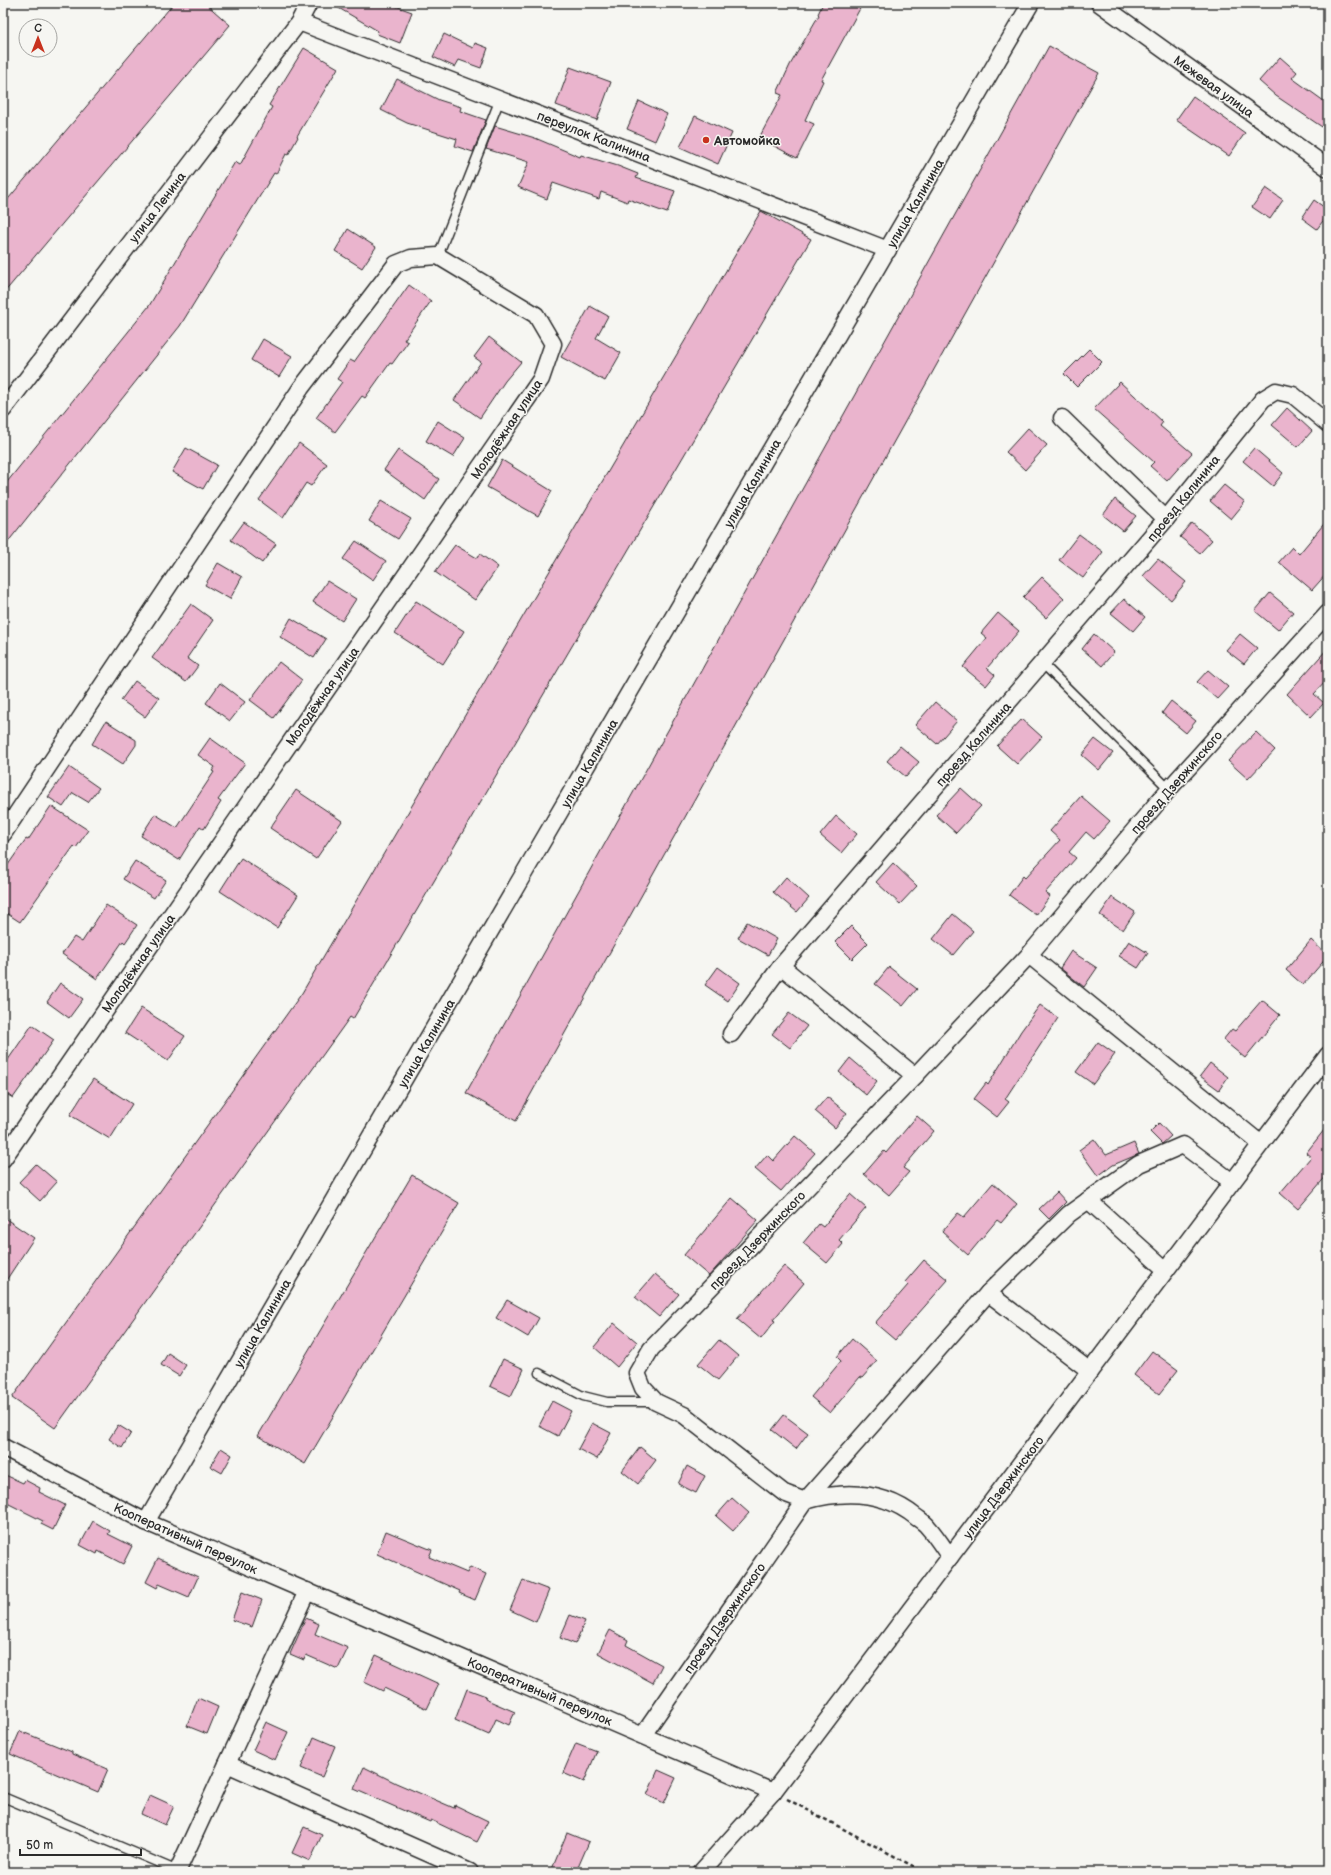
<svg xmlns="http://www.w3.org/2000/svg" width="1331" height="1875" font-family="'Balsamiq Sans',sans-serif">
<rect width="100%" height="100%" fill="#f6f6f2"/>
<filter id="ink" filterUnits="userSpaceOnUse"><feTurbulence type="fractalNoise" baseFrequency=".025" numOctaves="2"/><feDisplacementMap in="SourceGraphic" scale="8" xChannelSelector="R" yChannelSelector="G"/><feConvolveMatrix kernelMatrix="1 2 1 2 8 2 1 2 1" color-interpolation-filters="sRGB"/></filter>
<g filter="url(#ink)">
<g fill="#eab4cd" stroke="#2b2b2b">
<polygon points="174,3 205,3 230,25 3,294 3,205"/>
<polygon points="330,3 387,3 412,12 400,43 377,34 378,31"/>
<polygon points="823,3 863,3 821,80 823,81 805,120 814,124 797,158 759,138 782,95 777,93 790,65 819,15 818,14"/>
<polygon points="444,34 473,48 475,43 488,48 481,68 459,60 455,67 433,57"/>
<polygon points="1049,46 1099,73 516,1121 466,1093"/>
<polygon points="304,48 338,68 297,136 298,137 288,155 286,154 276,174 274,173 180,326 3,548 3,487 149,306 235,162 240,165 272,107 269,105"/>
<polygon points="1280,57 1297,72 1292,78 1328,104 1328,131 1276,96 1259,81"/>
<polygon points="570,67 611,82 597,120 556,105"/>
<polygon points="397,79 439,100 461,107 460,111 486,120 473,152 455,146 457,139 407,123 381,110"/>
<polygon points="1193,96 1245,133 1229,156 1176,120"/>
<polygon points="639,101 667,114 655,141 627,129"/>
<polygon points="695,116 732,133 718,164 680,147"/>
<polygon points="495,126 535,138 580,157 581,155 618,166 638,174 636,178 675,191 667,213 628,199 627,202 601,192 599,199 553,183 547,199 518,187 529,162 486,149"/>
<polygon points="1266,188 1283,200 1270,219 1252,207"/>
<polygon points="1314,200 1328,210 1328,214 1317,229 1302,218"/>
<polygon points="761,211 811,239 353,1019 350,1017 55,1428 12,1398 302,993"/>
<polygon points="348,229 376,247 362,268 335,251"/>
<polygon points="409,285 431,301 404,340 408,342 392,364 390,363 365,398 362,396 335,432 316,418 342,382 337,379 350,360 354,362"/>
<polygon points="590,306 608,316 596,338 621,353 605,381 561,357"/>
<polygon points="489,337 521,362 505,381 480,418 454,400 481,362 474,357"/>
<polygon points="263,339 292,356 279,377 251,360"/>
<polygon points="1089,349 1102,362 1077,387 1064,374"/>
<polygon points="1120,382 1163,422 1160,426 1192,453 1167,481 1150,466 1154,462 1094,409"/>
<polygon points="1287,408 1312,431 1298,447 1272,425"/>
<polygon points="438,421 465,438 453,457 426,441"/>
<polygon points="1028,428 1047,445 1025,470 1006,452"/>
<polygon points="299,443 327,464 311,486 306,483 283,518 259,500"/>
<polygon points="186,448 217,465 203,489 172,472"/>
<polygon points="1254,448 1283,473 1273,486 1243,461"/>
<polygon points="398,450 439,479 425,500 384,470"/>
<polygon points="502,460 552,491 538,516 487,487"/>
<polygon points="1224,485 1245,502 1231,519 1210,501"/>
<polygon points="1115,499 1136,516 1123,531 1103,515"/>
<polygon points="381,501 411,519 398,539 369,521"/>
<polygon points="1328,519 1328,572 1312,590 1279,562 1292,547 1299,554"/>
<polygon points="244,522 276,544 262,563 231,540"/>
<polygon points="1192,523 1212,540 1200,553 1180,537"/>
<polygon points="1079,534 1103,552 1083,578 1059,560"/>
<polygon points="356,541 386,561 373,580 343,559"/>
<polygon points="455,545 477,558 480,554 498,567 475,600 435,572"/>
<polygon points="1158,559 1186,582 1171,600 1143,576"/>
<polygon points="218,563 242,577 230,599 205,585"/>
<polygon points="1042,577 1064,598 1046,618 1023,597"/>
<polygon points="327,581 356,599 342,621 313,602"/>
<polygon points="1270,593 1293,612 1278,630 1255,611"/>
<polygon points="1124,599 1145,617 1133,631 1111,613"/>
<polygon points="416,601 464,631 443,664 395,633"/>
<polygon points="191,604 213,620 187,658 198,666 186,682 152,658"/>
<polygon points="998,613 1019,631 987,668 995,675 986,686 963,667 987,638 981,633"/>
<polygon points="291,618 326,639 314,658 280,637"/>
<polygon points="1094,634 1114,652 1102,666 1082,649"/>
<polygon points="1240,634 1257,648 1244,664 1226,650"/>
<polygon points="1328,648 1328,679 1314,694 1324,703 1311,717 1287,694"/>
<polygon points="279,662 302,680 274,718 250,700"/>
<polygon points="1208,670 1228,687 1217,699 1197,682"/>
<polygon points="135,681 159,698 145,717 121,700"/>
<polygon points="220,683 245,702 230,721 206,703"/>
<polygon points="1171,701 1196,721 1186,733 1162,713"/>
<polygon points="935,702 957,721 937,744 915,725"/>
<polygon points="1022,719 1042,737 1017,764 997,746"/>
<polygon points="106,721 136,740 136,745 123,764 92,744"/>
<polygon points="1256,732 1275,750 1248,779 1228,761"/>
<polygon points="210,738 245,763 218,800 221,802 204,829 200,826 179,860 141,836 155,814 177,828 214,772 212,771 215,767 198,755"/>
<polygon points="1095,739 1113,753 1099,770 1082,755"/>
<polygon points="900,746 919,762 906,777 887,761"/>
<polygon points="69,767 99,788 88,802 73,793 63,807 48,797"/>
<polygon points="961,788 981,806 956,833 936,815"/>
<polygon points="296,790 342,821 316,859 270,828"/>
<polygon points="1081,796 1110,821 1094,839 1086,832 1069,852 1076,858 1045,893 1050,896 1036,915 1009,895 1023,876 1025,878 1060,840 1050,831"/>
<polygon points="51,806 88,830 76,848 74,846 20,922 3,911 3,872 26,839 28,840"/>
<polygon points="836,816 857,834 841,853 820,835"/>
<polygon points="241,858 298,895 277,928 220,891"/>
<polygon points="135,861 166,880 154,898 123,879"/>
<polygon points="893,863 917,886 900,904 876,882"/>
<polygon points="786,877 809,898 797,912 773,892"/>
<polygon points="1112,897 1135,912 1123,930 1100,915"/>
<polygon points="106,905 137,925 125,943 123,941 97,979 62,954 74,937 82,942"/>
<polygon points="953,914 973,931 953,955 933,939"/>
<polygon points="747,922 777,939 768,955 738,938"/>
<polygon points="851,926 868,943 852,959 835,942"/>
<polygon points="1311,940 1328,956 1303,985 1286,970"/>
<polygon points="1129,941 1148,953 1138,968 1119,956"/>
<polygon points="1071,951 1097,968 1084,987 1060,968"/>
<polygon points="718,967 740,983 728,1001 705,985"/>
<polygon points="889,967 917,989 903,1006 875,984"/>
<polygon points="60,983 83,999 69,1018 47,1002"/>
<polygon points="1262,1000 1280,1015 1245,1058 1223,1040 1232,1029 1235,1031"/>
<polygon points="1040,1005 1058,1018 1005,1099 1009,1102 997,1117 974,1099 986,1083 988,1085 1021,1031"/>
<polygon points="141,1008 185,1036 168,1061 125,1033"/>
<polygon points="789,1013 807,1026 790,1048 772,1034"/>
<polygon points="32,1025 54,1040 13,1098 3,1092 3,1067"/>
<polygon points="1098,1042 1115,1054 1093,1084 1076,1072"/>
<polygon points="850,1058 877,1081 866,1095 839,1072"/>
<polygon points="1210,1063 1228,1077 1219,1090 1200,1076"/>
<polygon points="93,1079 132,1104 110,1139 70,1115"/>
<polygon points="827,1097 847,1113 835,1128 815,1111"/>
<polygon points="917,1116 934,1131 903,1168 909,1172 889,1195 864,1174 884,1151 886,1153"/>
<polygon points="1159,1123 1171,1136 1162,1144 1150,1132"/>
<polygon points="1328,1125 1328,1174 1298,1209 1280,1193 1311,1157 1306,1153"/>
<polygon points="795,1136 815,1153 781,1191 755,1169 767,1155 773,1161"/>
<polygon points="1094,1139 1106,1155 1134,1143 1139,1154 1113,1165 1098,1176 1079,1150"/>
<polygon points="36,1164 57,1182 40,1201 19,1182"/>
<polygon points="412,1175 459,1203 305,1464 258,1436"/>
<polygon points="993,1183 1017,1204 1001,1223 997,1220 968,1255 942,1232 958,1213 964,1217"/>
<polygon points="1057,1192 1066,1202 1049,1219 1039,1209"/>
<polygon points="850,1194 866,1208 839,1240 843,1244 827,1263 803,1243 819,1224 823,1227"/>
<polygon points="732,1198 758,1220 709,1276 684,1255"/>
<polygon points="3,1217 34,1238 3,1285"/>
<polygon points="924,1260 948,1280 895,1340 875,1323 908,1285 905,1282"/>
<polygon points="784,1266 804,1283 773,1320 775,1321 761,1339 737,1319"/>
<polygon points="655,1274 679,1294 659,1317 635,1297"/>
<polygon points="507,1300 539,1318 528,1337 496,1318"/>
<polygon points="614,1323 637,1342 617,1367 594,1347"/>
<polygon points="852,1339 877,1361 862,1378 860,1377 830,1413 811,1397 841,1361 837,1357"/>
<polygon points="719,1340 738,1356 718,1380 698,1364"/>
<polygon points="1152,1351 1178,1370 1159,1394 1134,1375"/>
<polygon points="168,1353 186,1365 179,1376 161,1365"/>
<polygon points="503,1359 524,1369 511,1396 490,1386"/>
<polygon points="552,1401 571,1411 558,1436 539,1426"/>
<polygon points="784,1415 808,1433 796,1449 772,1430"/>
<polygon points="592,1423 611,1433 597,1459 578,1449"/>
<polygon points="118,1425 131,1433 122,1448 109,1439"/>
<polygon points="640,1447 656,1460 638,1484 622,1471"/>
<polygon points="221,1448 232,1455 222,1473 210,1466"/>
<polygon points="687,1466 705,1476 696,1493 678,1484"/>
<polygon points="3,1474 23,1483 25,1480 40,1488 39,1492 65,1505 53,1530 41,1524 43,1521 3,1501"/>
<polygon points="732,1498 749,1513 733,1531 716,1516"/>
<polygon points="93,1521 110,1531 108,1534 132,1546 123,1564 98,1551 97,1554 80,1545"/>
<polygon points="386,1531 432,1550 429,1557 467,1573 470,1567 486,1574 475,1600 459,1593 460,1591 377,1554"/>
<polygon points="158,1558 198,1577 189,1597 159,1584 157,1588 146,1582"/>
<polygon points="523,1580 549,1590 536,1622 510,1610"/>
<polygon points="242,1592 262,1600 252,1627 232,1620"/>
<polygon points="570,1615 585,1621 575,1644 560,1638"/>
<polygon points="306,1618 319,1624 315,1634 348,1648 338,1669 306,1655 304,1660 290,1654"/>
<polygon points="610,1630 628,1640 626,1645 662,1665 653,1683 598,1653"/>
<polygon points="376,1655 439,1684 427,1709 384,1688 383,1691 364,1682"/>
<polygon points="467,1689 486,1696 485,1699 515,1712 509,1725 496,1719 489,1735 455,1720"/>
<polygon points="198,1698 218,1707 207,1734 187,1726"/>
<polygon points="266,1722 288,1732 275,1760 253,1750"/>
<polygon points="20,1731 72,1752 72,1754 108,1769 98,1792 10,1754"/>
<polygon points="314,1737 335,1746 322,1777 301,1768"/>
<polygon points="576,1743 597,1751 584,1782 563,1773"/>
<polygon points="364,1767 396,1783 454,1808 455,1805 488,1821 477,1842 431,1820 430,1822 354,1789"/>
<polygon points="658,1770 676,1778 664,1803 647,1795"/>
<polygon points="150,1795 174,1806 165,1825 141,1814"/>
<polygon points="304,1827 322,1835 310,1861 292,1853"/>
<polygon points="567,1833 589,1842 576,1872 560,1872 552,1869"/>
</g>
<g fill="none" stroke-linecap="round" stroke-linejoin="round">
<g stroke="#2b2b2b" stroke-width="11">
<g id="service">
<polyline points="438,256 500,99"/>
<polyline points="1042,663 1169,789"/>
<polyline points="539,1373 583,1396 607,1402 655,1402"/>
<polyline points="3,1797 178,1871"/>
</g>
</g>
<g stroke="#2b2b2b" stroke-width="19">
<g id="minor">
<polyline points="1099,3 1328,168"/>
<polyline points="299,22 888,250"/>
<polyline points="3,410 299,22 309,3"/>
<polyline points="1062,418 1166,519"/>
<polyline points="3,834 301,388 396,264 411,258 438,256 536,315 553,344 541,379 3,1159"/>
<polyline points="1029,955 1261,1144"/>
<polyline points="731,1034 781,966"/>
<polyline points="915,1076 781,966 1166,519 1263,399 1276,391 1293,395 1328,424"/>
<polyline points="1088,1200 1166,1270"/>
<polyline points="988,1293 1069,1214 1139,1164 1183,1145 1232,1182"/>
<polyline points="3,1447 146,1522 773,1792"/>
<polyline points="805,1501 988,1293 1090,1371"/>
<path d="M805,1501C844,1490 884,1491 916,1517C920,1520 925,1523 928,1527C936,1536 943,1547 950,1557"/>
<polyline points="146,1522 1031,3"/>
<polyline points="643,1735 805,1501 784,1493 684,1415 656,1402 643,1388 637,1373 651,1349 915,1076 1029,955 1169,789 1328,613"/>
<polyline points="227,1764 470,1872"/>
<polyline points="177,1872 307,1591"/>
<polyline points="701,1872 773,1792 1328,1055"/>
</g>
</g>
<polyline stroke="#2b2b2b" stroke-width="2.5" stroke-dasharray="4 3" stroke-linecap="butt" points="787,1799 924,1872"/>
<use href="#service" stroke="#f6f6f2" stroke-width="8"/>
<use href="#minor" stroke="#f6f6f2" stroke-width="16"/>
</g>
</g>
<circle fill="#c8321e" stroke="#f6f6f2" stroke-width="1.5" cx="706" cy="140" r="4"/>
<g text-anchor="middle" stroke-width="3" stroke-linejoin="round" paint-order="stroke">
<g font-size="13" fill="#2b2b2b" stroke="#f6f6f2">
<text transform="translate(1214 86) rotate(36)" y="5">Межевая улица</text>
<text transform="translate(594 136) rotate(21)" y="5">переулок Калинина</text>
<text transform="translate(915 203) rotate(-60)" y="5">улица Калинина</text>
<text transform="translate(157 207) rotate(-53)" y="5">улица Ленина</text>
<text transform="translate(506 429) rotate(-56)" y="5">Молодёжная улица</text>
<text transform="translate(752 483) rotate(-60)" y="5">улица Калинина</text>
<text transform="translate(1183 498) rotate(-51)" y="5">проезд Калинина</text>
<text transform="translate(322 696) rotate(-55)" y="5">Молодёжная улица</text>
<text transform="translate(973 744) rotate(-49)" y="5">проезд Калинина</text>
<text transform="translate(589 763) rotate(-60)" y="5">улица Калинина</text>
<text transform="translate(1176 782) rotate(-49)" y="5">проезд Дзержинского</text>
<text transform="translate(138 963) rotate(-55)" y="5">Молодёжная улица</text>
<text transform="translate(426 1043) rotate(-60)" y="5">улица Калинина</text>
<text transform="translate(757 1240) rotate(-46)" y="5">проезд Дзержинского</text>
<text transform="translate(262 1323) rotate(-60)" y="5">улица Калинина</text>
<text transform="translate(1003 1487) rotate(-53)" y="5">улица Дзержинского</text>
<text transform="translate(186 1538) rotate(24)" y="5">Кооперативный переулок</text>
<text transform="translate(724 1618) rotate(-55)" y="5">проезд Дзержинского</text>
<text transform="translate(540 1691) rotate(23)" y="5">Кооперативный переулок</text>
</g>
<g font-size="13" font-weight="bold" fill="#2b2b2b" stroke="#f6f6f2" text-anchor="start">
<text x="714" y="145">Автомойка</text>
</g>
</g>
<rect width="1331" height="1875" fill="none" stroke="#f6f6f2" stroke-width="16"/>
<rect x="8" y="8" width="1315" height="1859" fill="none" stroke="#2b2b2b" stroke-width="1.5" filter="url(#ink)"/>
<g transform="translate(38 38)"><circle r="19" fill="#f6f6f2" stroke="#a5a5a2"/>
<path d="M0-3L7 15L0 10L-7 15Z" fill="#c8321e"/>
<text y="-6" font-size="11" font-weight="bold" text-anchor="middle" fill="#2b2b2b">С</text>
</g>
<path d="M20 1849v6h121v-6" fill="none" stroke="#2b2b2b" stroke-width="2"/>
<text x="26" y="1849" font-size="12" fill="#2b2b2b" stroke="#f6f6f2" stroke-width="3" paint-order="stroke">50 m</text>
</svg>
